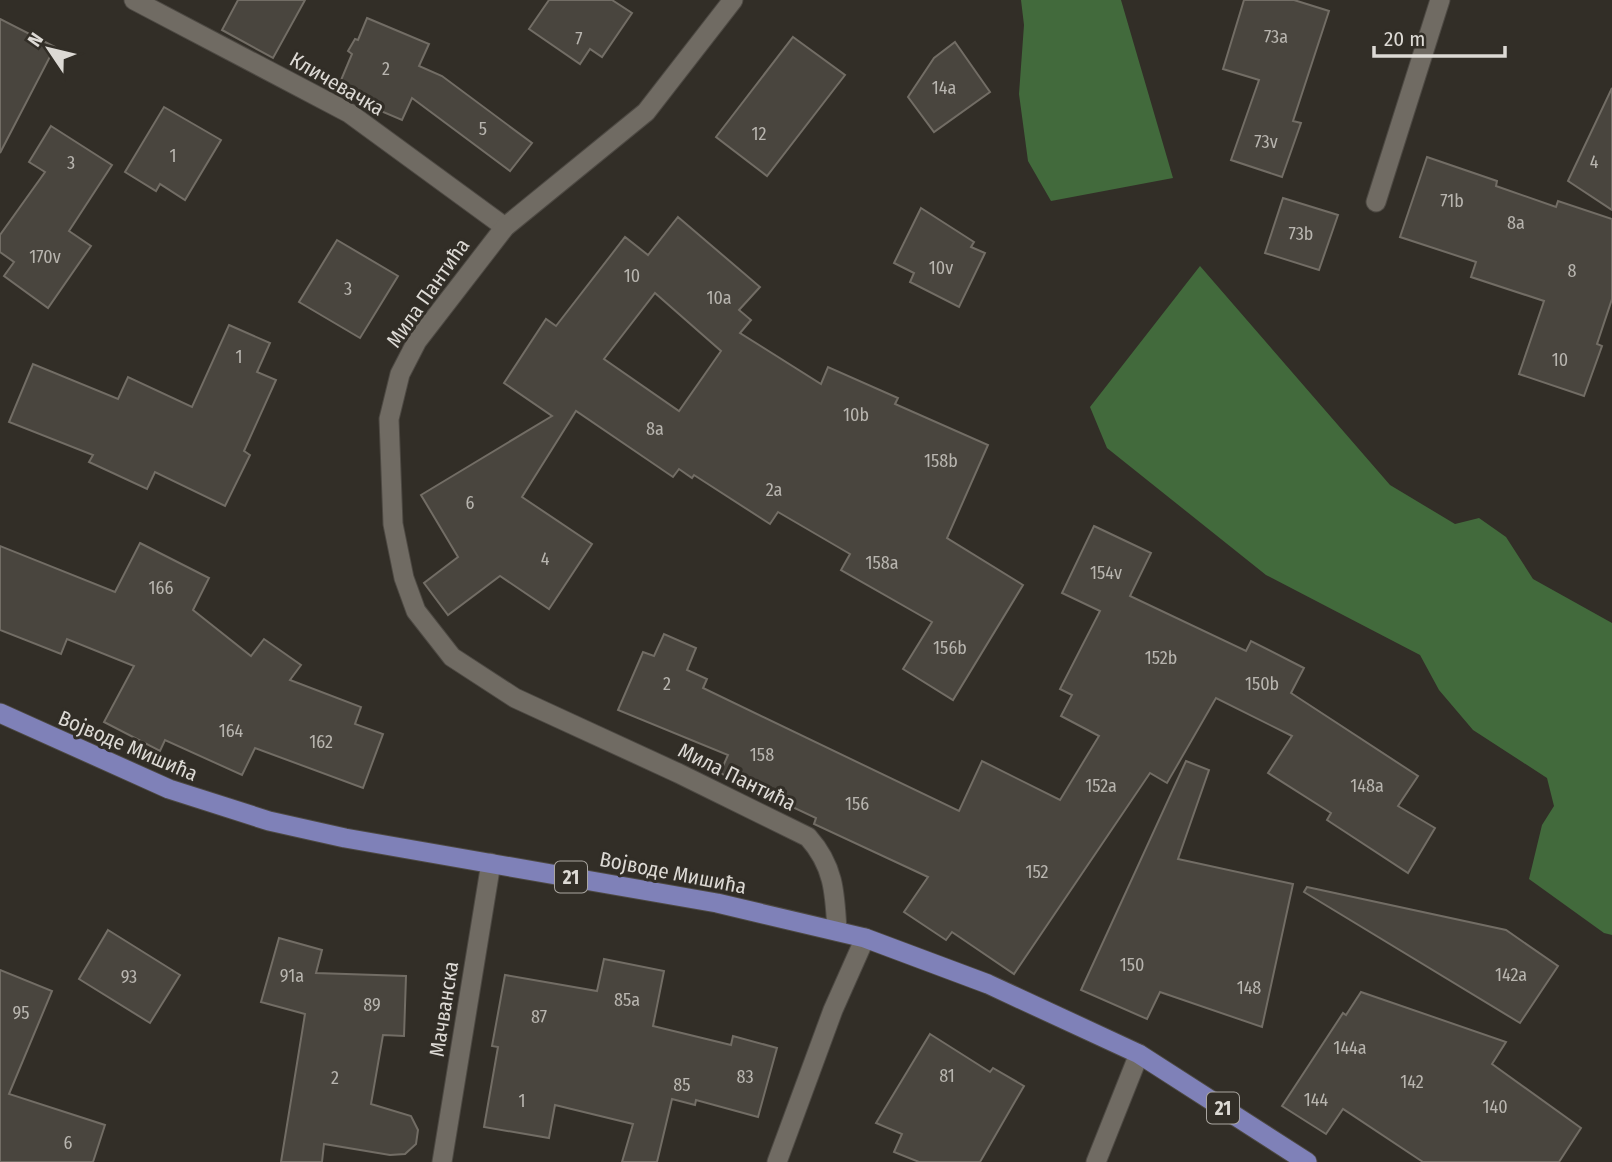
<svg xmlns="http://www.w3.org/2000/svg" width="1612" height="1162" font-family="'Fira Sans Condensed',sans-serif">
<rect width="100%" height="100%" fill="#322e27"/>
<g fill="#426a3c">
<polygon points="1021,0 1121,0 1173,178 1051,201 1028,161 1019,94 1024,25"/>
<polygon points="1200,266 1390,485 1455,524 1479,518 1506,537 1533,579 1612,623 1612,935 1604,933 1529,879 1542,825 1554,806 1547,778 1473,730 1439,690 1420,655 1266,575 1107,448 1090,407"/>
</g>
<g fill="#49453e" stroke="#726d65" stroke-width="2" fill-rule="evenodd">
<polygon points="238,0 305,0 273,58 222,30"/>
<polygon points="549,0 612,0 632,13 602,57 590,49 580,64 529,29"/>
<polygon points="1244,0 1294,0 1329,11 1293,121 1301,123 1282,177 1231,160 1259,80 1223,69"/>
<polygon points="367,18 429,44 419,66 442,76 532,143 510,171 412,98 402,120 336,92 352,54 348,51 355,39 358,40"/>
<polygon points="0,19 55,47 0,153"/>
<polygon points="793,37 845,75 767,176 716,137"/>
<polygon points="955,42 990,92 934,132 908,97 934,58"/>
<polygon points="1612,88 1612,210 1568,181"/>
<polygon points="164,107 221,140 185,200 160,184 156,191 125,172"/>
<polygon points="51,126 112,165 69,231 91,246 48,308 4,276 14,262 0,252 0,235 45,172 29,162"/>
<polygon points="1427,157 1497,181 1496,186 1556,207 1558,201 1612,219 1612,299 1597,344 1602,346 1584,396 1519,374 1544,301 1471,277 1476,262 1400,237"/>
<polygon points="1283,198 1338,215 1319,270 1265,253"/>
<polygon points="921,208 974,242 971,247 985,253 959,307 910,282 914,273 894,263"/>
<path d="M678,217L760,287L739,310L751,320L740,333L821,384L828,367L898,398L895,404L988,445L947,538L1023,585L953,700L903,669L932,622L841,570L850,554L778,512L770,524L694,475L692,478L679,469L673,477L576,411L522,497L592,544L549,609L500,576L448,615L424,583L458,557L421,495L552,416L504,383L546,319L556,326L625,237L648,255ZM655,293L721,351L679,411L604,359Z"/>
<polygon points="337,240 398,276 360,338 299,302"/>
<polygon points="229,325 270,343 257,372 276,380 244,451 250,455 225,506 155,472 147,489 89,462 93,455 9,422 33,364 118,399 128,377 192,407"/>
<polygon points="1094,526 1151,553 1130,596 1246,651 1251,641 1304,668 1291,693 1418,776 1398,806 1435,828 1408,873 1327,820 1331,813 1268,773 1292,736 1216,698 1167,783 1150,773 1014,974 952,932 946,940 904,912 928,877 814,824 816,818 720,773 728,755 618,710 643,652 654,656 664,634 696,648 687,670 707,679 703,688 959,811 982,761 1060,800 1099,736 1061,716 1072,695 1060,689 1100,611 1062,593"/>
<polygon points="140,543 209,578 193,610 251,656 264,639 301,665 290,680 361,707 355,724 383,734 363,788 255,748 242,775 165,740 160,751 104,722 134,666 67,639 61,654 0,630 0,546 115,592"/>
<polygon points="1186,761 1209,770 1178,859 1293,884 1262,1027 1160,992 1147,1019 1081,990"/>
<polygon points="1307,887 1506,930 1558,966 1520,1023 1304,892"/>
<polygon points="108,930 180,975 150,1023 79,979"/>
<polygon points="279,938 322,950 316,973 406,976 404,1036 383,1035 371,1104 411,1116 418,1130 416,1144 405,1154 390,1155 324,1144 322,1162 281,1162 305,1014 261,1002"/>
<polygon points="604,959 664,971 653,1026 731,1045 733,1036 777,1048 758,1117 696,1100 695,1105 672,1099 657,1162 622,1162 633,1124 555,1105 549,1138 484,1127 498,1047 492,1046 505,975 597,991"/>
<polygon points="0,970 52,991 9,1094 105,1125 93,1162 0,1162"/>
<polygon points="1361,992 1506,1042 1492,1064 1581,1128 1559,1162 1423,1162 1343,1109 1326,1134 1282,1106 1343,1013 1346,1015"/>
<polygon points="930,1034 990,1072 993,1068 1024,1086 980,1162 919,1162 894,1152 902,1134 876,1123"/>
</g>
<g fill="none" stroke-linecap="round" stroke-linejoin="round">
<g stroke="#4d4943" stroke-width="21">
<g id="minor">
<polyline points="134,0 349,113 505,227"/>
<path d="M733,0L646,112L505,227L417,341L400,374L389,419L393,524L404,578L416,611L452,657L515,698L678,773L808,837C834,866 835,893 837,931"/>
<polyline points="1376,202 1440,0"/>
<polyline points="442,1162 491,863"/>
<polyline points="777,1162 833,1010 865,938"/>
<polyline points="1096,1162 1139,1054"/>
</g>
</g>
<g stroke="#4d4943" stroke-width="21">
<polyline id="primary" points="0,713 169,789 269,821 345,838 717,903 865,938 988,984 1139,1054 1307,1162"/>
</g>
<use href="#minor" stroke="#706b63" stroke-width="19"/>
<use href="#primary" stroke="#7f81b8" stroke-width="19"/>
</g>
<g text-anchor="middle" stroke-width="6" stroke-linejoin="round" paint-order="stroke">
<g font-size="18" fill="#b8b5af">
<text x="1276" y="43">73a</text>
<text x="579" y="45">7</text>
<text x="386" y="75">2</text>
<text x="944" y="94">14a</text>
<text x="483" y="135">5</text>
<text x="759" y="140">12</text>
<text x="1266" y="148">73v</text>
<text x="173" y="162">1</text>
<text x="1594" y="168">4</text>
<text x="71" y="169">3</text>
<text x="1452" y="207">71b</text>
<text x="1516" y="229">8a</text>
<text x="1301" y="240">73b</text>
<text x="45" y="263">170v</text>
<text x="941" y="274">10v</text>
<text x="1572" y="277">8</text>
<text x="632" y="282">10</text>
<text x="348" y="295">3</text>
<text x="719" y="304">10a</text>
<text x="239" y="363">1</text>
<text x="1560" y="366">10</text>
<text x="856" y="421">10b</text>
<text x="655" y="435">8a</text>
<text x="941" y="467">158b</text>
<text x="774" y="496">2a</text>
<text x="470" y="509">6</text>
<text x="545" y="565">4</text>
<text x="882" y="569">158a</text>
<text x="1106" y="579">154v</text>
<text x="161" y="594">166</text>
<text x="950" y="654">156b</text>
<text x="1161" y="664">152b</text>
<text x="667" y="690">2</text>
<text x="1262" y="690">150b</text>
<text x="231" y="737">164</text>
<text x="321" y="748">162</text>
<text x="762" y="761">158</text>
<text x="1101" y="792">152a</text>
<text x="1367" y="792">148a</text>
<text x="857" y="810">156</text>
<text x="1037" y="878">152</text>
<text x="1132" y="971">150</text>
<text x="1511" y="981">142a</text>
<text x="292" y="982">91a</text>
<text x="129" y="983">93</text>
<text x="1249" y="994">148</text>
<text x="627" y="1006">85a</text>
<text x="372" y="1011">89</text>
<text x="21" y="1019">95</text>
<text x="539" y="1023">87</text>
<text x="1350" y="1054">144a</text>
<text x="947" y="1082">81</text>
<text x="745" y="1083">83</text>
<text x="335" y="1084">2</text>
<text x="1412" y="1088">142</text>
<text x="682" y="1091">85</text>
<text x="1316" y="1106">144</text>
<text x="522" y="1107">1</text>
<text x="1495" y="1113">140</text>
<text x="68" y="1149">6</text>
</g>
<g fill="#322e27" stroke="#aaa6a1" stroke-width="2">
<rect x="555" y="861.5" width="32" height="31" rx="5"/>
<rect x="1207" y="1092.5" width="32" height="31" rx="5"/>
</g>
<g font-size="19" font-weight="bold" fill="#dddad5">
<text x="571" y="884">21</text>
<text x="1223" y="1115">21</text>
</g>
<g font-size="21" fill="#dddad5" stroke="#322e27">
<text transform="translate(337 84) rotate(30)" y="7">Кличевачка</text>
<text transform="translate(428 293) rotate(-55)" y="7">Мила Пантића</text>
<text transform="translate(128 746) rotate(23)" y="7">Војводе Мишића</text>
<text transform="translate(737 777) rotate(26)" y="7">Мила Пантића</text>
<text transform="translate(673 873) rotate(11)" y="7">Војводе Мишића</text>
<text transform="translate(444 1009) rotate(-81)" y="7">Мачванска</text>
</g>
</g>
<g transform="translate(49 49) rotate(305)" stroke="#322e27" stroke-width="5" paint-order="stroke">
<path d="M0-5L12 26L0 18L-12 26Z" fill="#dddad5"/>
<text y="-10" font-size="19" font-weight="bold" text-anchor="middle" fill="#dddad5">N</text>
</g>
<path d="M1374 46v10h131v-10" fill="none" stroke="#dddad5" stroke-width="3.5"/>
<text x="1384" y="46" font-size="21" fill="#dddad5" stroke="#322e27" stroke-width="5" paint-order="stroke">20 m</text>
</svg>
